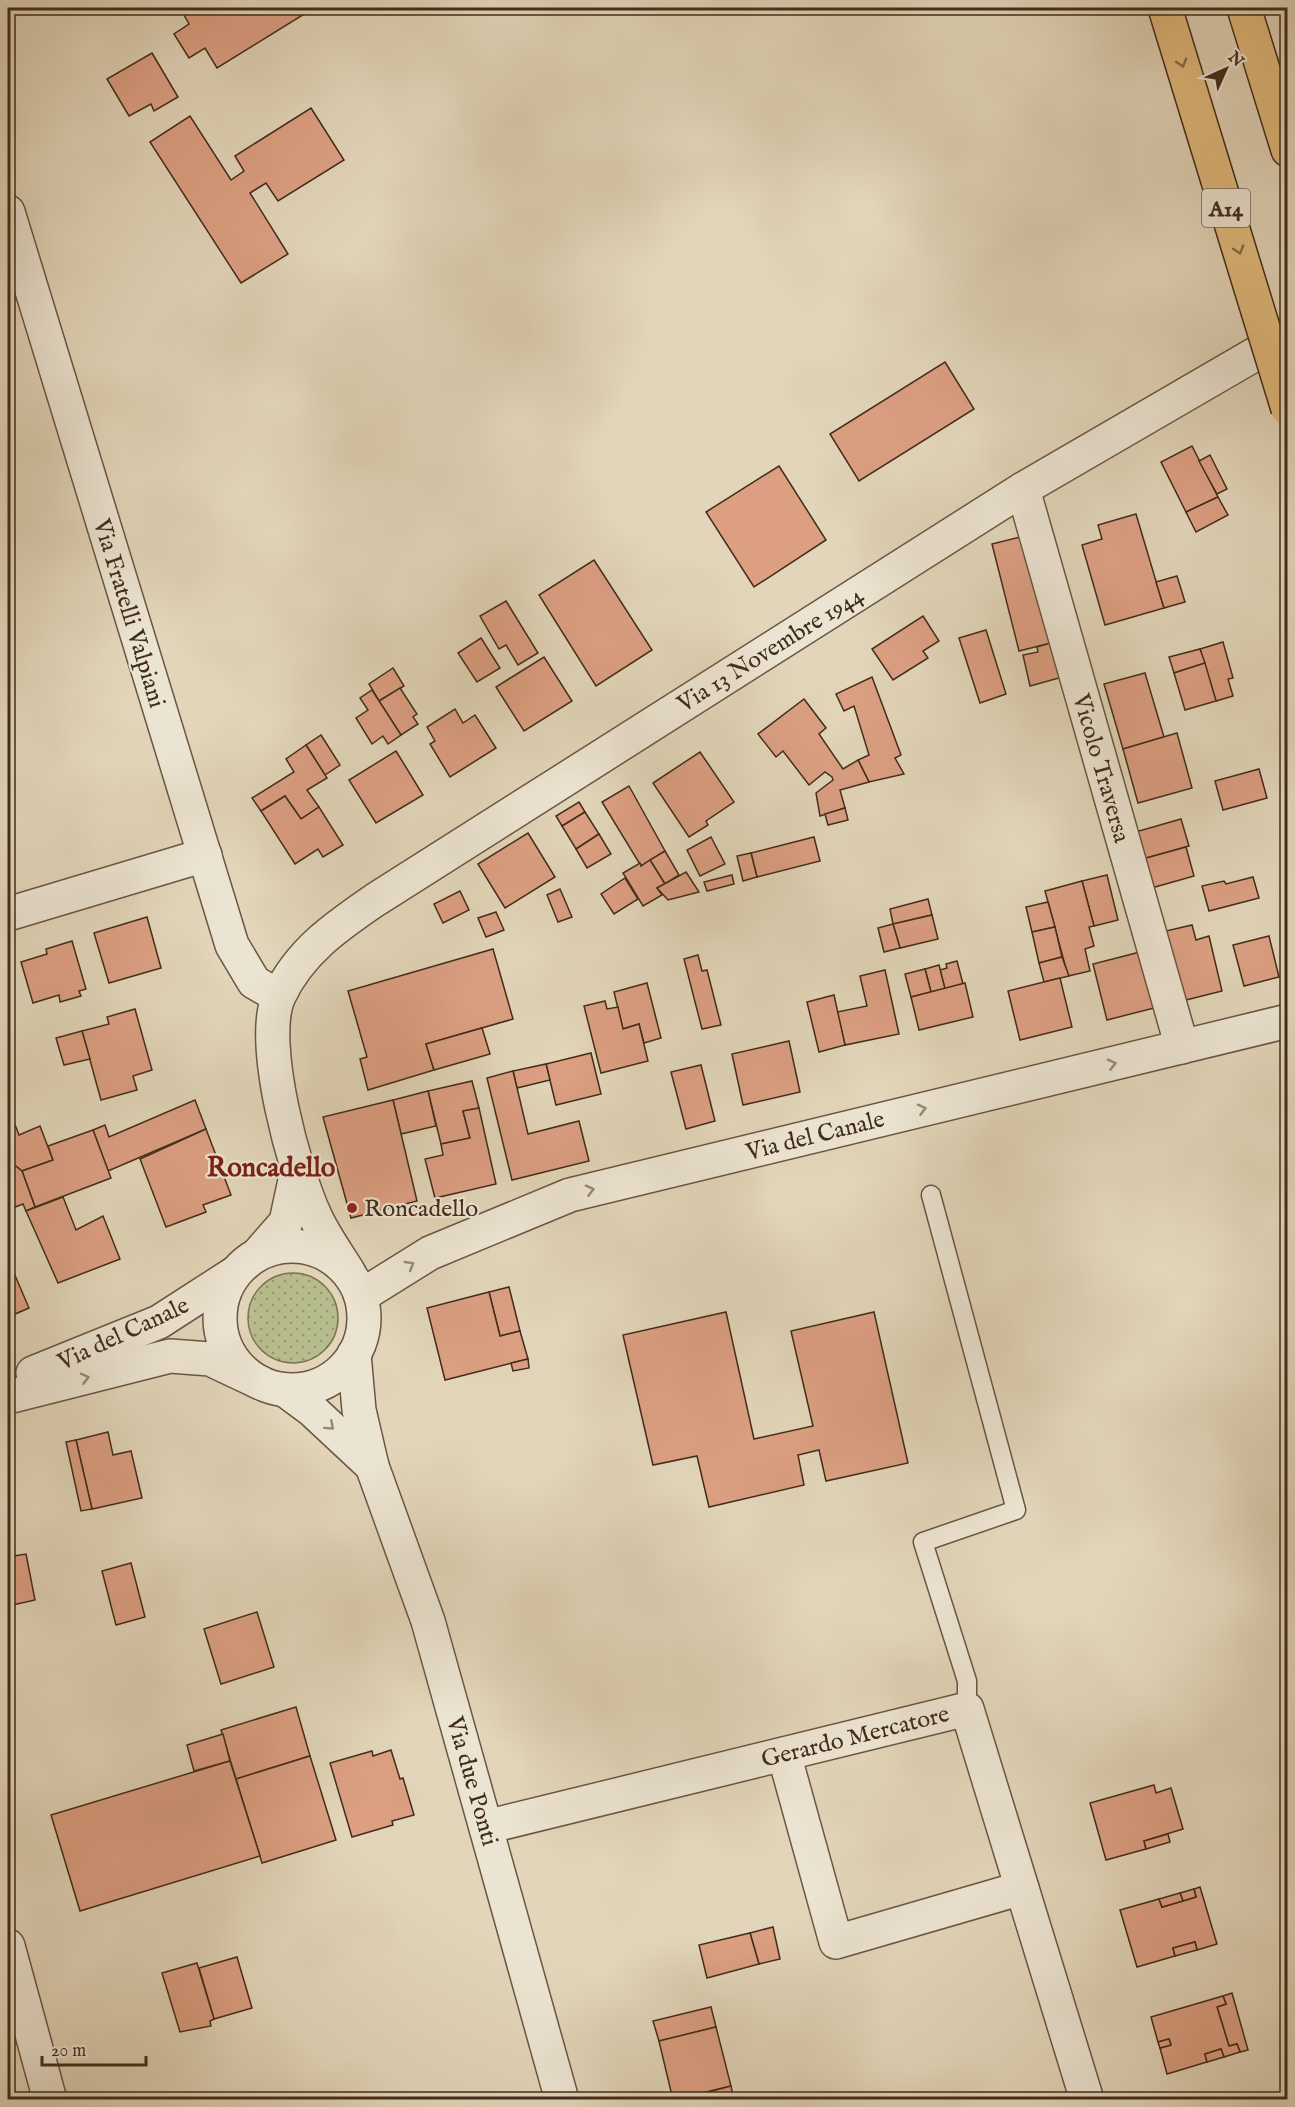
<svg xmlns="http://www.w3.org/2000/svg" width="1295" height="2107" font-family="'IM FELL English',serif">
<defs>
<pattern id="grass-dots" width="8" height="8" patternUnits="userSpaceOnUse" patternTransform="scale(1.5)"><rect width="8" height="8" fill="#b7bc8c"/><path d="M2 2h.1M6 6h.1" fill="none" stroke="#969972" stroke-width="1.8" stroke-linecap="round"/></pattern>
</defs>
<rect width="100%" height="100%" fill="#e2d5b9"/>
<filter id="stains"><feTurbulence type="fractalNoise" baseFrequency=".00333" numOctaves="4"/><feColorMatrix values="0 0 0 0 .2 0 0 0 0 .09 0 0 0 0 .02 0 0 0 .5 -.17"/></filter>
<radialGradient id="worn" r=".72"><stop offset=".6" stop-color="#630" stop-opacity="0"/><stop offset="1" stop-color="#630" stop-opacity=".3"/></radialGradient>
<circle fill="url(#grass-dots)" stroke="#7c7454" stroke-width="1.5" cx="293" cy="1318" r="45"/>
<g fill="#dc9f82" stroke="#422c1b" stroke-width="1.5">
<polygon points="196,8 314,8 217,68 205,48 189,58 174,34 189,24 184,15"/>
<polygon points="152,53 178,97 154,111 151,104 129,116 107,79"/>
<polygon points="311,108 344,160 278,201 266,183 250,193 288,254 241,283 150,142 190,116 231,180 244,171 235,156"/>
<polygon points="945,362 974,409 859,481 830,434"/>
<polygon points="1192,446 1218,497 1186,512 1161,462"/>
<polygon points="1210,455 1227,489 1217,494 1199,461"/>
<polygon points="779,466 826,540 754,587 706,512"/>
<polygon points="1218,497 1228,515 1196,532 1186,512"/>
<polygon points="1136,514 1164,608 1105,625 1082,545 1102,539 1098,525"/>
<polygon points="1028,535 1055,642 1019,651 992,544"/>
<polygon points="594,560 652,650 596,686 539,595"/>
<polygon points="1177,576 1185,602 1164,608 1156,582"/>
<polygon points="506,601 538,653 518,665 506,645 499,649 480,616"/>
<polygon points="923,616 939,641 923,651 928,658 893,680 872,649"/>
<polygon points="986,630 1006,694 980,703 959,638"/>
<polygon points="481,638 500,668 477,682 458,653"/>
<polygon points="1057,641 1066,676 1030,686 1023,655 1038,652 1037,647"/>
<polygon points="1223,642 1233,678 1228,679 1233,696 1216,701 1200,649"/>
<polygon points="1200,649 1205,663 1174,673 1169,657"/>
<polygon points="544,657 572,701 524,731 496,687"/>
<polygon points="1205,663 1216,701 1185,710 1174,673"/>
<polygon points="393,668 404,686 379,701 369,684"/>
<polygon points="1145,673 1164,737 1123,749 1104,684"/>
<polygon points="872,677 901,755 895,758 904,774 869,782 858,760 869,755 854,706 844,711 836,694"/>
<polygon points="400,688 417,714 413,717 418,724 401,735 379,701"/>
<polygon points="372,690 401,735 388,744 383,736 372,744 356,718 368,710 360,698"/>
<polygon points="804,699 826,728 819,734 843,769 858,760 869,782 840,790 845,808 820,816 816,793 833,780 832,777 825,772 809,785 783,751 776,757 758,734"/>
<polygon points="455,709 463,723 475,715 496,748 450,777 430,744 435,741 427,727"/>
<polygon points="1177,733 1192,788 1138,803 1123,749"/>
<polygon points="321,735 340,765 325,775 306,745"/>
<polygon points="306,745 327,778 307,790 319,807 301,819 285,796 261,811 252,798 294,772 286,759"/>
<polygon points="396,751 423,795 376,823 349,780"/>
<polygon points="700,752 734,802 706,821 708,825 689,837 653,783"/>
<polygon points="1259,769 1267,798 1223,810 1215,781"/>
<polygon points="629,786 665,851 641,866 602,802"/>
<polygon points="285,796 301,819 319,807 343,845 323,857 318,849 295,864 261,811"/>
<polygon points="579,802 585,812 562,826 556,816"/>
<polygon points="845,808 848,820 828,825 825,814"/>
<polygon points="585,812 599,834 576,849 562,826"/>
<polygon points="1181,819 1189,846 1139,860 1132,833"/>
<polygon points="528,833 555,877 505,908 478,864"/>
<polygon points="599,834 611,854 587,868 576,849"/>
<polygon points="711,837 725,864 700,876 687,850"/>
<polygon points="814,837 820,861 757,877 751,853"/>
<polygon points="1186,847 1194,876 1148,889 1139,860"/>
<polygon points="665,851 679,875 665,884 650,860"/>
<polygon points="751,853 757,877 743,881 737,856"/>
<polygon points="650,860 665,884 657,888 662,895 643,906 623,873 640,863 641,866"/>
<polygon points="686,872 699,892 668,900 657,888"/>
<polygon points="732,875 734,884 707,891 704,882"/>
<polygon points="1107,875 1118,920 1094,926 1082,881"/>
<polygon points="1253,877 1259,898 1209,911 1202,886 1224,881 1226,884"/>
<polygon points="625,878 638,899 614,914 601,894"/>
<polygon points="1082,881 1094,926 1089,927 1094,946 1085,949 1090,971 1068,976 1045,891"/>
<polygon points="560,889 572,917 558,922 547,895"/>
<polygon points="460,891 469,910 443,923 434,904"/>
<polygon points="928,899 932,915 893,924 890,909"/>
<polygon points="1048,902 1055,927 1032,932 1026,907"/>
<polygon points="496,912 504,930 486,937 478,918"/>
<polygon points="932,915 938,939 900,948 893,924"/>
<polygon points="147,917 161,968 109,983 94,933"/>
<polygon points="893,924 900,948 884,952 878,928"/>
<polygon points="1192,925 1196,940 1209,936 1222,991 1178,1002 1166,931"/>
<polygon points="1055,927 1062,957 1039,963 1032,932"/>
<polygon points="1269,936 1279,977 1244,986 1233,945"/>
<polygon points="72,941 86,989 79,991 81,996 60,1002 59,995 33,1003 21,962 47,954 46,949"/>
<polygon points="493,949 513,1019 426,1044 434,1070 368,1090 360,1059 367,1057 348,991"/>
<polygon points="1144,951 1158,1007 1107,1020 1093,964"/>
<polygon points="698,955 702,971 707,970 721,1025 702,1029 684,959"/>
<polygon points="1062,957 1069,976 1044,982 1039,963"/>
<polygon points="957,961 963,984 945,989 940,970 947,968 946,964"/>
<polygon points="939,965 945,989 931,992 925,969"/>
<polygon points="925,969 931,992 911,997 905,974"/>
<polygon points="885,970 899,1034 845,1045 837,1012 867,1006 860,976"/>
<polygon points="1060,978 1072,1027 1020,1040 1008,991"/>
<polygon points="647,983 661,1038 644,1043 639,1024 623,1029 614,992"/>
<polygon points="965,983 973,1017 919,1030 911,997"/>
<polygon points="834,995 845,1045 819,1052 807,1002"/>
<polygon points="605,1001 607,1009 618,1007 623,1029 639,1024 648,1061 601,1073 584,1006"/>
<polygon points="135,1009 152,1070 133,1076 137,1090 101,1100 82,1031 109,1024 107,1017"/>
<polygon points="482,1028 490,1054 434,1070 426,1044"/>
<polygon points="82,1031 90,1059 64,1065 56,1038"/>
<polygon points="789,1041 800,1092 743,1105 732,1054"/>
<polygon points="591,1053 601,1094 556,1105 546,1064"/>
<polygon points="546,1064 550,1080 517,1088 513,1071"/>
<polygon points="701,1065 715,1121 686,1129 671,1072"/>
<polygon points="513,1071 528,1134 579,1121 589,1161 512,1180 487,1078"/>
<polygon points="472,1081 479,1108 463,1111 470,1138 441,1144 428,1091"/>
<polygon points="428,1091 436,1126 401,1134 393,1100"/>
<polygon points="195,1100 206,1129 108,1171 93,1130 105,1125 109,1137"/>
<polygon points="393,1100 417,1201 351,1218 323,1117"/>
<polygon points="479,1108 496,1184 435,1198 425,1159 443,1155 441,1144 470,1138 463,1111"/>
<polygon points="14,1122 19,1135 40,1126 53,1160 22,1171 8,1160 8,1125"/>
<polygon points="206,1129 231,1195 203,1205 206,1212 166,1227 140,1159"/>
<polygon points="93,1130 111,1178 35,1207 22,1171 53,1160 48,1146"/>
<polygon points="8,1160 22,1171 35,1207 26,1211 23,1204 8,1210"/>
<polygon points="63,1197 76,1230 103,1216 120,1259 58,1283 26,1211"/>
<polygon points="8,1258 14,1273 8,1276"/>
<polygon points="14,1273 29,1308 8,1317 8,1276"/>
<polygon points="509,1287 520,1331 500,1336 489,1292"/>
<polygon points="489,1292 500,1336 520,1331 528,1359 445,1380 427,1308"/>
<polygon points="726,1312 754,1439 813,1426 791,1331 874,1312 908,1463 826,1481 819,1450 798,1455 804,1485 709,1507 697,1456 653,1465 623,1335"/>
<polygon points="528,1359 529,1368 513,1371 511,1363"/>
<polygon points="108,1432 113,1455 131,1451 142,1498 92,1509 76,1440"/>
<polygon points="76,1440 92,1509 81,1511 66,1442"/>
<polygon points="26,1554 35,1600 8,1606 8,1557"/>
<polygon points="131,1563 145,1617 116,1625 102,1571"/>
<polygon points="257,1612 274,1667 221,1684 204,1629"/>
<polygon points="296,1707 310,1756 236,1779 221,1730"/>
<polygon points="223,1734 230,1761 194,1771 187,1745"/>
<polygon points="391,1750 400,1779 403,1778 414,1815 392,1821 393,1825 352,1837 330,1763 372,1751 373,1756"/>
<polygon points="310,1756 336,1840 262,1863 236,1779"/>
<polygon points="230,1761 260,1856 80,1911 51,1815"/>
<polygon points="1154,1785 1156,1793 1171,1788 1183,1829 1144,1841 1146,1849 1106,1860 1090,1803"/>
<polygon points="1168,1834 1170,1842 1146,1849 1144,1841"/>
<polygon points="1200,1887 1217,1944 1197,1950 1195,1942 1173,1948 1175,1956 1137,1967 1120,1910 1159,1899 1162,1907 1196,1897 1194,1889"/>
<polygon points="1194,1889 1196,1897 1183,1901 1180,1893"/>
<polygon points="1180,1893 1183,1901 1162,1907 1159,1899"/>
<polygon points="773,1927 780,1959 759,1964 750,1933"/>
<polygon points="750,1933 759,1964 707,1978 699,1945"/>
<polygon points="1195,1942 1197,1950 1175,1956 1173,1948"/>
<polygon points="237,1957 252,2008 214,2019 199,1968"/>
<polygon points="197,1963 214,2019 210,2021 211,2026 180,2032 162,1973"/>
<polygon points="1232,1993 1248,2050 1240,2052 1237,2044 1229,2046 1217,2007 1226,2004 1223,1996"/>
<polygon points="1223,1996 1226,2004 1217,2007 1229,2046 1237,2044 1240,2052 1224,2057 1221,2049 1205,2054 1207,2062 1167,2074 1160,2048 1171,2045 1169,2039 1158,2042 1151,2017"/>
<polygon points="711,2007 716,2027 659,2041 653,2021"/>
<polygon points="716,2027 731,2086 673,2100 659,2041"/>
<polygon points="1169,2039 1171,2045 1160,2048 1158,2042"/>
<polygon points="1221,2049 1224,2057 1207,2062 1205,2054"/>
<polygon points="731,2086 734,2100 678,2100"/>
</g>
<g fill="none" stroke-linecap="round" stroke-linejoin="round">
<g stroke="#6a5642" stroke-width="21">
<polyline id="service" points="931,1195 1016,1510 923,1542 967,1681 967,1709"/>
</g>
<g stroke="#6a5642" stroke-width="36">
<g id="minor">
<polyline points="1023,489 1182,1047"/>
<polyline points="8,914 205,855"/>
<polyline points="361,1296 430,1253 570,1195 1288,1021"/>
<polyline points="33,1373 159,1322 235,1273"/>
<polyline points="8,1397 170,1356 210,1359 261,1383"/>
<polyline points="784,1754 836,1942 1022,1888"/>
<polyline points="486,1827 967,1709 1087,2100"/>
<polyline points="8,1946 50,2100"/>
</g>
</g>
<g stroke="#6a5642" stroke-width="36">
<g id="tertiary">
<polyline points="8,212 232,945 254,982 278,996"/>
<circle cx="292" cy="1318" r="72"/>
<polyline points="258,1254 286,1222 297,1171"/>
<path d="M349,1273C338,1255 325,1237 316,1218C295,1174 258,1041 279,996C299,952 337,926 375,900L1023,489L1288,335"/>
<polyline points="354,1354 359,1410 372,1466 428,1621 562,2100"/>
<polyline points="285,1390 312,1410 372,1466"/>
</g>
</g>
<g stroke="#422c1b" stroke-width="36">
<polyline id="motorway" points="1244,8 1288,150"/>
</g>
<use href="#service" stroke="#ece4d2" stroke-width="18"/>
<use href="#minor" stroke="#ece4d2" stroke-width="33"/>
<use href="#tertiary" stroke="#ece4d2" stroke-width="33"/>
<use href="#motorway" stroke="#e1ba7c" stroke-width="33"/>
<g stroke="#422c1b" stroke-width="36" stroke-linecap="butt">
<polyline id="motorway-bridge" points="1165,8 1288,409"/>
</g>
<use href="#motorway-bridge" stroke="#e1ba7c" stroke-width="33"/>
</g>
<defs><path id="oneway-chevron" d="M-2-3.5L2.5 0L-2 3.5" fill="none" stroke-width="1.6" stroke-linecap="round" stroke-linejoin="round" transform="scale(1.5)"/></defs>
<g stroke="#8a6c47">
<use href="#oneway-chevron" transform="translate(1182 63) rotate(73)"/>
<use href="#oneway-chevron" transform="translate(1239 250) rotate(73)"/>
</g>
<g stroke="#978876">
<use href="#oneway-chevron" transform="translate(1112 1064) rotate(-14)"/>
<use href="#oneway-chevron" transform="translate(922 1109) rotate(-14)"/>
<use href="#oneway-chevron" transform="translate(590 1190) rotate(-14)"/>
<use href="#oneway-chevron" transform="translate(410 1265) rotate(-31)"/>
<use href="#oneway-chevron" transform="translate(85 1378) rotate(-14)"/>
<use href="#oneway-chevron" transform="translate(330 1426) rotate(42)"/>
</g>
<circle fill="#8f2418" stroke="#ece4d2" stroke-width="2" cx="352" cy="1208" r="6"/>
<g text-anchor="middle" stroke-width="4.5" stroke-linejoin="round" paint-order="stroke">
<rect fill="#ece4d2" stroke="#756352" stroke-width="1.5" x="1202" y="189" width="48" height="38" rx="4.5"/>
<g font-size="22" font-weight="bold" fill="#422c1b">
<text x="1226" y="216">A14</text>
</g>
<g font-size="24" fill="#422c1b" stroke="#ece4d2">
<text transform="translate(130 613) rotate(73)" y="8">Via Fratelli Valpiani</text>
<text transform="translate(770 649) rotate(-32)" y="8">Via 13 Novembre 1944</text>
<text transform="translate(1102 768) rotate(74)" y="8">Vicolo Traversa</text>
<text transform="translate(815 1135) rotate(-14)" y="8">Via del Canale</text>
<text transform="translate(123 1333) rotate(-25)" y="8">Via del Canale</text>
<text transform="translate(855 1736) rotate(-14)" y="8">Gerardo Mercatore</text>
<text transform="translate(473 1781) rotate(74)" y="8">Via due Ponti</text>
</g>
<g font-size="24" fill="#422c1b" stroke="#ece4d2" text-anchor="start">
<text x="364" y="1216">Roncadello</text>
</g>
<g font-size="27" font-weight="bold" fill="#7a1f14" stroke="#ece4d2">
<text x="271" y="1176">Roncadello</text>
</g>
</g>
<rect width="1295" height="2107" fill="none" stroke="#e2d5b9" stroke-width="30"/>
<rect x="9" y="9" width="1277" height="2089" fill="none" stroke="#422c1b" stroke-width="3"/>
<rect x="15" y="15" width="1265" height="2077" fill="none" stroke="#422c1b" stroke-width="1.5"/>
<g transform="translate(1226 69) rotate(45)" stroke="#ece4d2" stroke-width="4.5" paint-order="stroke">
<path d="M0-4.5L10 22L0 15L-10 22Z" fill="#422c1b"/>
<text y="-9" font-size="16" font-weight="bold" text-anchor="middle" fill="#422c1b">N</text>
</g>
<path d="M42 2056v9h104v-9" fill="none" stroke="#422c1b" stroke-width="3"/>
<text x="51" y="2056" font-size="18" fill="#422c1b" stroke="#ece4d2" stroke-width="4.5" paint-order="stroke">20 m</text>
<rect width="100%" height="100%" filter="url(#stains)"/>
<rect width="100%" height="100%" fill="url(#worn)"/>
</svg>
